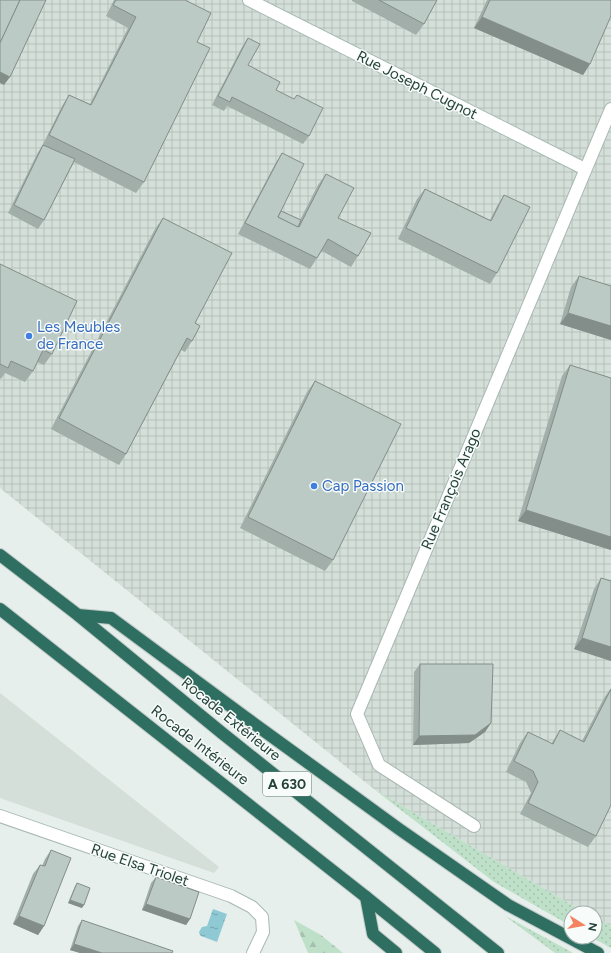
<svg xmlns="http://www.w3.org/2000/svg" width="611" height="953" font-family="Figtree,sans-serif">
<defs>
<pattern id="industrial-grid" width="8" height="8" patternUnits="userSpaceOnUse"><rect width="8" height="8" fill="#d4dfda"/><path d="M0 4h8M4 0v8" fill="none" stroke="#b6c1bc"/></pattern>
<pattern id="grass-dots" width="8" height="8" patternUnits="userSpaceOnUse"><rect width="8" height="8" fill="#bfe0c8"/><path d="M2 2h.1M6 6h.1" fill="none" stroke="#a4c1ad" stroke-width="1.8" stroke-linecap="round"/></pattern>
<pattern id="forest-firs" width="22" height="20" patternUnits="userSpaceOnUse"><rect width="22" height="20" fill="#bfe0c8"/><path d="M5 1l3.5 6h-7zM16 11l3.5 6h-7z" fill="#a4c1ad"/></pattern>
<pattern id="water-ripples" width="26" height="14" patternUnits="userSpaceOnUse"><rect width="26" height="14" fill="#8ec9d4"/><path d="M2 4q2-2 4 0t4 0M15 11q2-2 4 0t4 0" fill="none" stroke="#74a5ad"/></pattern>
</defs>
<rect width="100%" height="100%" fill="#e6efeb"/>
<polygon fill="#d4dfda" points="0,693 219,867 214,873 0,798"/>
<polygon fill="url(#industrial-grid)" points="0,0 611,0 611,926 595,918 595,913 586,913 577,908 375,790 0,488"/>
<g fill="url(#grass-dots)">
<polygon points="375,790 577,908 586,913 571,913 571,926 494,882"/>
<polygon points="505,916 566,949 573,953 555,953"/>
<polygon points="595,918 611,926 611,948 591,937 595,937"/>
</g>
<polygon fill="url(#forest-firs)" points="294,920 321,935 343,953 308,953"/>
<polygon fill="url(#water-ripples)" points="213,909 227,914 217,942 201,936 200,935 199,932 202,927 207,926"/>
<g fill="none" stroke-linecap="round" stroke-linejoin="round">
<g stroke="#a8b8b2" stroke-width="14">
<g id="minor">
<polyline points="249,0 585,169"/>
<polyline points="0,816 231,896 252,907 262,917 263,932 253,953"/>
<polyline points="474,826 379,765 357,714 611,109"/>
</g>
</g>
<g stroke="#c2cac8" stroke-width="14">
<g id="motorway">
<polyline points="0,555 78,615 222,733 498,953"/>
<polyline points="0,609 366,897 435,953"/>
<polyline points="78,615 111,618 245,717 399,829 508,905 598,953"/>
<polyline points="366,897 373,934 396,953"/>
</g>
</g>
<use href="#minor" stroke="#fff" stroke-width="12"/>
<use href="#motorway" stroke="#2f6f62" stroke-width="12"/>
</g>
<g fill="#a1aea9">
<polygon points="114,0 185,0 197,42 144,182 136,193 74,162 44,220 38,229 8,213 37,154 42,146 62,106 69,95 90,104 128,28 106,16"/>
<polygon points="352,0 437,0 424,24 416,35 352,1"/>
<polygon points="487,0 611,0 590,64 583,75 474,28"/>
<polygon points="248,38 248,65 276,90 309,136 303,144 227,106 224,111 212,105 242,47"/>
<polygon points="282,153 281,211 300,220 318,185 326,174 338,218 358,256 351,267 322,251 317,258 310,269 238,234 275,164"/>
<polygon points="425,189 490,220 497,206 504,195 497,273 490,284 398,239 417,199"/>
<polygon points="163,218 195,323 192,341 185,352 181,350 126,454 119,465 51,429 155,229"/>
<polygon points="0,264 52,354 44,365 37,362 33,371 25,382 5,373 1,379 0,378"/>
<polygon points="579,276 611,286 611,340 560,324 571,287"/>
<polygon points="570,365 611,378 611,550 518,521 562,376"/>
<polygon points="315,381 333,560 325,571 240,528 307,392"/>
<polygon points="601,578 611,581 611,661 574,649 594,589"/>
<polygon points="420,664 491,723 485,732 469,743 413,745 414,672"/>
<polygon points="611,688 596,836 588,847 520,814 531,793 526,782 506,772 520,743 528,732 551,744 560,730 582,741 604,698"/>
<polygon points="51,850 44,926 38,935 13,924 33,874 40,865 42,866 45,859"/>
<polygon points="156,877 190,919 186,925 142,910 151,883"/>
<polygon points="77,883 82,908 68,903 75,886"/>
<polygon points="82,920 172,953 80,953 70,950 78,926"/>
</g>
<g fill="#838d89">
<polygon points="482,17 590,64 583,75 474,28"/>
<polygon points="0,72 10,77 4,85 0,83"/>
<polygon points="568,313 611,326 611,340 560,324"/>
<polygon points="526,510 611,537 611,550 518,521"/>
<polygon points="582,638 611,647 611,661 574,649"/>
<polygon points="491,723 485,732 469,743 413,745 419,736"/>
<polygon points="70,900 84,905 82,908 68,903"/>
<polygon points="146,904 190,919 186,925 142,910"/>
<polygon points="19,916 44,926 38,935 13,924"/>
<polygon points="74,944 102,953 80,953 70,950"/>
</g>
<g fill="#bbcac4" stroke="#838d89">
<polygon points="0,0 20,0 0,43"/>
<polygon points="20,0 46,0 10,77 0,72 0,43"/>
<polygon points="116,0 185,0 211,13 197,42 210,48 144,182 49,135 69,95 91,105 136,17 113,5"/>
<polygon points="379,0 437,0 424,24"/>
<polygon points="490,0 611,0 611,16 590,64 482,17"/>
<polygon points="248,38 260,44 248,65 280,82 276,90 294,99 297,95 323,108 309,136 232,97 230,102 218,96"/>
<polygon points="43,145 75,159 44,220 14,205"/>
<polygon points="282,153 304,164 278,217 299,227 326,174 354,188 338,218 371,233 358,256 328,239 317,258 245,223"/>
<polygon points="425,189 491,221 504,195 530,207 497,273 406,228"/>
<polygon points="281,211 301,220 298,227 278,217"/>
<polygon points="163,218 232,253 195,323 200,326 192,341 187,338 126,454 59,418"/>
<polygon points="0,264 77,301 52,354 43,350 33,371 11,361 8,368 0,364"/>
<polygon points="579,276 611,286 611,326 568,313"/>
<polygon points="570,365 611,378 611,537 526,510"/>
<polygon points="315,381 401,424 333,560 248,517"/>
<polygon points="601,578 611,581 611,647 582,638"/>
<polygon points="420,664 493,664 491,723 475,735 419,736"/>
<polygon points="611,689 611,805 596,836 528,803 538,782 533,771 514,761 528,732 553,744 560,730 584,742"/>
<polygon points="51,850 71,858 44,926 19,916 40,865 45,866"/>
<polygon points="156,877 199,892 190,919 146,904"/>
<polygon points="77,883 90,888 84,905 70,900"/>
<polygon points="82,920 173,951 172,953 102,953 74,944"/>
</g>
<g fill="#3f7fe0" stroke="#f7fbf9" stroke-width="1.5">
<circle cx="29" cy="336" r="4"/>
<circle cx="314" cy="486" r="4"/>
</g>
<g text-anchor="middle" stroke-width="3" stroke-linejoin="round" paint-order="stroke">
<rect fill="#f7fbf9" stroke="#637a73" stroke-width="1" x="263" y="772" width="48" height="24" rx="3"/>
<g font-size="14" font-weight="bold" fill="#24423a">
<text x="287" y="789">A 630</text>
</g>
<g font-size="15" fill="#24423a" stroke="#f7fbf9">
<text transform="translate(417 85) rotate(27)" y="5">Rue Joseph Cugnot</text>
<text transform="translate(451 489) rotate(-67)" y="5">Rue François Arago</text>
<text transform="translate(231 719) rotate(39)" y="5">Rocade Extérieure</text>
<text transform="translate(200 745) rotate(38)" y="5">Rocade Intérieure</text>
<text transform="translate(140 865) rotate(19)" y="5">Rue Elsa Triolet</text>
</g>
<g font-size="15" fill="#366cbe" stroke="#f7fbf9" text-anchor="start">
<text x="37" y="332">Les Meubles<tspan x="37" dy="17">de France</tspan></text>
<text x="322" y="491">Cap Passion</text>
</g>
</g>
<g transform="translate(583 925) rotate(101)"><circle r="19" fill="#f7fbf9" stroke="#a3b1ad"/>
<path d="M0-3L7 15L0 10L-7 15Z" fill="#f4845f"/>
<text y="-6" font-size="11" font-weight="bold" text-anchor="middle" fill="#24423a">N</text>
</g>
</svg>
